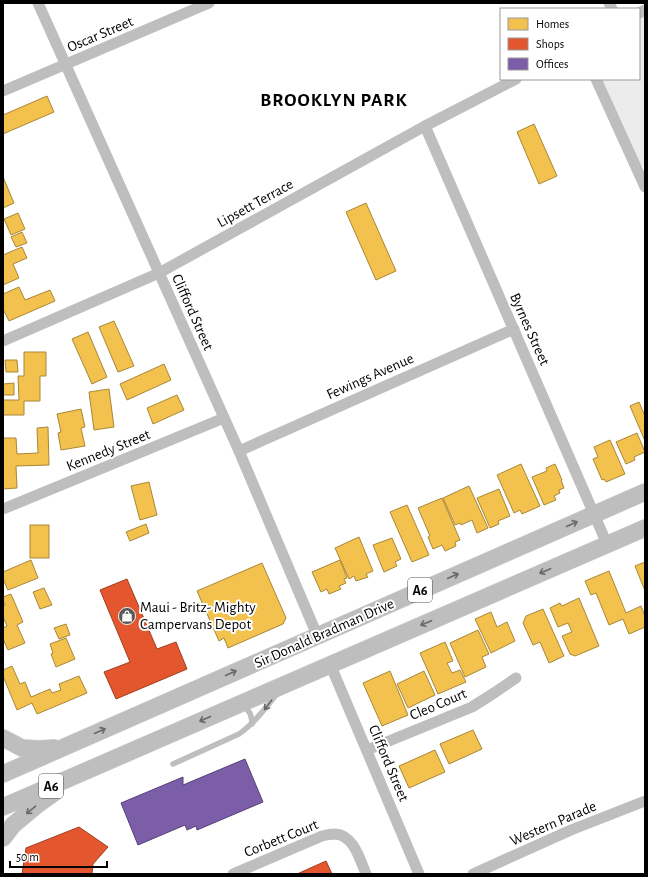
<svg xmlns="http://www.w3.org/2000/svg" width="648" height="877" font-family="'Alegreya Sans',sans-serif">
<rect width="100%" height="100%" fill="#fff"/>
<polygon fill="#ececec" points="645,11 645,165 637,169 596,79 639,79 639,14"/>
<g fill="#f2c14e" stroke="#a98737">
<polygon points="47,96 54,112 3,134 3,115"/>
<polygon points="534,124 557,176 539,184 517,132"/>
<polygon points="3,177 14,203 3,208"/>
<polygon points="366,203 396,271 376,280 346,212"/>
<polygon points="18,213 25,229 11,235 4,219"/>
<polygon points="22,232 27,243 16,247 11,237"/>
<polygon points="22,247 27,258 13,264 19,278 3,285 3,255"/>
<polygon points="19,287 25,300 50,290 55,301 9,321 4,311 3,311 3,294"/>
<polygon points="114,321 134,366 118,372 99,327"/>
<polygon points="88,332 107,377 92,384 72,339"/>
<polygon points="24,352 46,352 46,376 40,376 40,401 24,401 24,415 3,415 3,400 19,400 18,376 24,376"/>
<polygon points="5,360 17,360 18,372 6,372"/>
<polygon points="164,364 171,380 127,400 120,384"/>
<polygon points="14,383 14,395 3,395 3,384"/>
<polygon points="109,389 114,427 94,430 89,392"/>
<polygon points="177,395 184,410 153,424 147,408"/>
<polygon points="639,402 645,416 645,441 630,406"/>
<polygon points="81,409 85,427 81,428 85,446 61,450 58,433 61,432 57,414"/>
<polygon points="48,427 49,465 16,466 17,488 3,489 3,438 16,438 17,454 38,453 37,428"/>
<polygon points="637,433 645,452 634,457 635,460 626,464 616,442"/>
<polygon points="610,440 625,474 606,482 604,479 602,480 593,459 598,457 594,447"/>
<polygon points="521,464 540,506 522,514 520,510 514,513 497,475"/>
<polygon points="555,464 562,480 561,480 564,488 559,490 560,493 554,496 556,500 544,505 532,477 547,471 546,468"/>
<polygon points="149,482 157,515 140,520 131,486"/>
<polygon points="469,486 488,528 477,533 472,520 461,525 460,523 455,525 443,498"/>
<polygon points="499,489 510,516 498,521 499,524 490,528 477,498"/>
<polygon points="442,498 460,540 455,542 456,546 445,551 442,545 433,549 428,537 430,536 418,508"/>
<polygon points="407,505 429,555 412,562 390,512"/>
<polygon points="146,524 149,533 130,541 126,532"/>
<rect x="30" y="525" width="19" height="33"/>
<polygon points="359,537 373,571 366,574 368,577 356,581 354,576 349,579 335,548"/>
<polygon points="392,538 401,559 395,562 397,566 384,572 373,545"/>
<polygon points="31,560 38,578 8,590 3,579 3,572"/>
<polygon points="340,560 347,578 344,579 346,583 339,586 341,589 329,594 327,589 321,592 312,572"/>
<polygon points="645,562 645,591 635,566"/>
<polygon points="262,563 286,618 283,624 228,648 224,638 219,641 197,591"/>
<polygon points="609,571 626,613 641,606 645,616 645,627 629,634 623,619 609,625 596,593 591,595 585,581"/>
<polygon points="44,588 52,605 40,609 33,592"/>
<polygon points="11,594 23,622 17,625 25,643 8,650 3,639 3,628 7,626 3,617 3,606 5,605 3,601 3,597"/>
<polygon points="579,598 599,646 575,656 570,654 562,636 572,632 568,623 558,627 550,608 560,603 562,606"/>
<polygon points="543,609 564,656 549,663 540,642 533,645 523,623 526,616"/>
<polygon points="491,612 497,627 507,622 515,641 491,653 475,619"/>
<polygon points="66,624 70,635 59,639 54,628"/>
<polygon points="478,630 489,654 482,657 486,667 465,677 450,643"/>
<polygon points="66,638 75,659 56,667 51,654 53,653 50,644"/>
<polygon points="445,642 453,661 447,663 452,673 460,670 466,682 438,694 420,653"/>
<polygon points="12,666 20,684 25,682 31,697 50,689 52,693 61,690 59,684 79,676 87,693 37,714 32,703 17,710 3,676 3,670"/>
<polygon points="390,671 408,715 382,726 363,683"/>
<polygon points="424,671 435,695 408,708 397,684"/>
<polygon points="473,730 482,749 449,764 440,744"/>
<polygon points="435,750 445,772 409,788 399,766"/>
</g>
<g fill="#e4572e" stroke="#a03d20">
<polygon points="127,579 157,649 176,642 187,669 116,699 104,672 130,662 100,590"/>
<polygon points="79,827 108,847 93,864 92,874 22,874 26,848"/>
<polygon points="326,861 332,874 297,874"/>
</g>
<polygon fill="#7b5ea7" stroke="#564275" points="245,759 263,802 197,830 196,826 187,830 185,825 138,845 121,803 183,777 183,785"/>
<g fill="none" stroke-linecap="round" stroke-linejoin="round">
<g stroke="#dbdbdb" stroke-width="18">
<g id="primary">
<polyline points="3,738 22,748 40,749 54,748"/>
<polyline points="3,774 645,492"/>
<polyline points="3,807 645,528"/>
<polyline points="3,838 13,825 37,805 55,792"/>
</g>
</g>
<g stroke="#bebebe" stroke-width="5.5">
<path d="M243,706C250,710 252,716 252,724"/>
<path d="M173,764L239,734C255,723 265,708 277,694"/>
</g>
<g stroke="#bebebe" stroke-width="11">
<polyline points="38,3 239,451 317,635"/>
<polyline points="609,3 612,9"/>
<polyline points="639,13 645,10"/>
<polyline points="596,79 645,187"/>
<polyline points="3,91 209,3"/>
<polyline points="425,126 607,544"/>
<polyline points="3,341 159,273 425,126 516,79"/>
<polyline points="239,451 514,329"/>
<polyline points="3,509 224,418"/>
<polyline points="330,664 419,874"/>
<polyline points="367,750 472,707 494,693 516,678"/>
<path d="M233,874L322,836C326,835 331,834 335,834C354,835 360,860 366,874"/>
<polyline points="473,874 571,830 645,801"/>
</g>
<use href="#primary" stroke="#bebebe" stroke-width="17"/>
</g>
<defs><path id="oneway-shaft" d="M-6 0H5M1.5-3L5.5 0L1.5 3" fill="none" stroke-width="1.6" stroke-linecap="round" stroke-linejoin="round"/></defs>
<g stroke="#686868">
<use href="#oneway-shaft" transform="translate(572 524) rotate(-24)"/>
<use href="#oneway-shaft" transform="translate(545 571) rotate(157)"/>
<use href="#oneway-shaft" transform="translate(453 576) rotate(-24)"/>
<use href="#oneway-shaft" transform="translate(426 623) rotate(157)"/>
<use href="#oneway-shaft" transform="translate(231 673) rotate(-24)"/>
<use href="#oneway-shaft" transform="translate(268 705) rotate(127)"/>
<use href="#oneway-shaft" transform="translate(205 719) rotate(156)"/>
<use href="#oneway-shaft" transform="translate(100 731) rotate(-24)"/>
<use href="#oneway-shaft" transform="translate(31 810) rotate(140)"/>
</g>
<defs>
<g id="shop-disc" transform="scale(0.9)"><circle r="9.5" fill="#595959" stroke="#fff"/><path d="M-5-2.5h2.3a2.7 3.5 0 0 1 5.4 0H5L5.5 6h-11ZM-1.5-2.5h3a1.5 2.3 0 0 0-3 0Z" fill="#fff"/></g>
</defs>
<g fill-rule="evenodd">
<use href="#shop-disc" x="127" y="616"/>
</g>
<g text-anchor="middle" stroke-width="4" stroke-linejoin="round" paint-order="stroke">
<g fill="#fff" stroke="#4c4c4c" stroke-width="1">
<rect x="408" y="578" width="24" height="24" rx="3"/>
<rect x="39" y="774" width="24" height="24" rx="3"/>
</g>
<g font-size="14" font-weight="bold" fill="#000">
<text x="420" y="595">A6</text>
<text x="51" y="791">A6</text>
</g>
<g font-size="15" fill="#000" stroke="#fff">
<text transform="translate(100 34) rotate(-23)" y="5">Oscar Street</text>
<text transform="translate(255 203) rotate(-29)" y="5">Lipsett Terrace</text>
<text transform="translate(193 312) rotate(66)" y="5">Clifford Street</text>
<text transform="translate(530 329) rotate(66)" y="5">Byrnes Street</text>
<text transform="translate(370 376) rotate(-24)" y="5">Fewings Avenue</text>
<text transform="translate(108 450) rotate(-22)" y="5">Kennedy Street</text>
<text transform="translate(324 633) rotate(-24)" y="5">Sir Donald Bradman Drive</text>
<text transform="translate(438 704) rotate(-23)" y="5">Cleo Court</text>
<text transform="translate(389 763) rotate(67)" y="5">Clifford Street</text>
<text transform="translate(553 823) rotate(-23)" y="5">Western Parade</text>
<text transform="translate(281 838) rotate(-22)" y="5">Corbett Court</text>
</g>
<g font-size="15" fill="#000" stroke="#fff" text-anchor="start">
<text x="140" y="612">Maui - Britz- Mighty<tspan x="140" dy="17">Campervans Depot</tspan></text>
</g>
<g font-size="19" font-weight="bold" letter-spacing="1" fill="#000" stroke="#fff">
<text x="334" y="106">BROOKLYN PARK</text>
</g>
</g>
<rect width="648" height="877" fill="none" stroke="#000000" stroke-width="8"/>
<rect x="500" y="8" width="140" height="72" fill="#ffffff" stroke="#999999"/>
<rect x="508" y="18" width="20" height="12" fill="#f2c14e" stroke="#999999"/>
<text x="536" y="28" font-size="12" fill="#000000">Homes</text>
<rect x="508" y="38" width="20" height="12" fill="#e4572e" stroke="#999999"/>
<text x="536" y="48" font-size="12" fill="#000000">Shops</text>
<rect x="508" y="58" width="20" height="12" fill="#7b5ea7" stroke="#999999"/>
<text x="536" y="68" font-size="12" fill="#000000">Offices</text>
<path d="M10 861v6h97v-6" fill="none" stroke="#000000" stroke-width="2"/>
<text x="16" y="861" font-size="12" fill="#000000" stroke="#ffffff" stroke-width="3" paint-order="stroke">50 m</text>
</svg>
